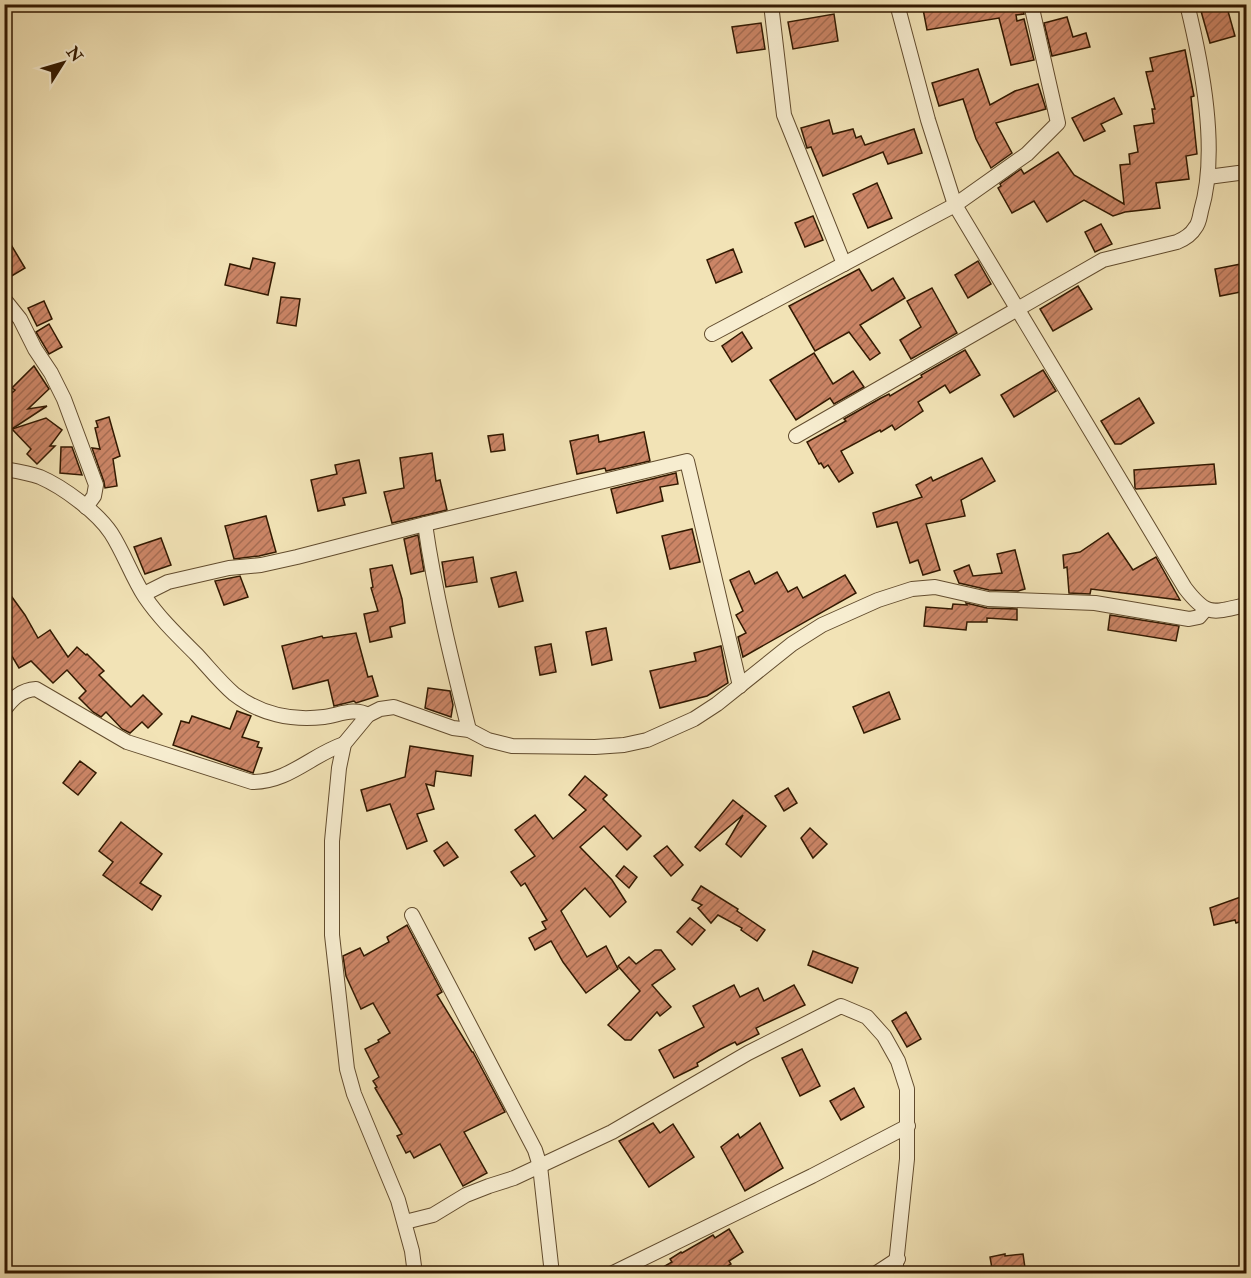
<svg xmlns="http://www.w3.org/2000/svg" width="1251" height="1278" font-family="'IM FELL Double Pica',serif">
<defs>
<pattern id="building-hatch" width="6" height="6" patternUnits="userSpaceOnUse" patternTransform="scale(1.5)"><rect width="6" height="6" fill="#cb8566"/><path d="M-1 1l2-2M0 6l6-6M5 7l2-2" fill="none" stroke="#a56c52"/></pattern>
</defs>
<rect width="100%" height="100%" fill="#f2e3b6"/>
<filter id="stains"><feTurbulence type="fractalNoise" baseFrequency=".00333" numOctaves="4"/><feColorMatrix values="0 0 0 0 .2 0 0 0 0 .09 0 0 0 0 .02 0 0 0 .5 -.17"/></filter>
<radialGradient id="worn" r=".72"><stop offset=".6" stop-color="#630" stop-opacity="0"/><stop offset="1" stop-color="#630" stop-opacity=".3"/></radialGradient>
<g fill="url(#building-hatch)" stroke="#321901" stroke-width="1.5">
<polygon points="922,4 1022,4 1024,14 1016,15 1017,21 1024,19 1034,60 1011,65 999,18 927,30"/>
<polygon points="1199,4 1226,4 1235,36 1210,43"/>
<polygon points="834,14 838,41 793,49 788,22"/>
<polygon points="1067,17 1073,37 1086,33 1090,47 1052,56 1044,23"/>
<polygon points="761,23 765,49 737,53 732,27"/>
<polygon points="1185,50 1194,96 1191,97 1197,154 1186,156 1189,179 1156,183 1160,208 1125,212 1113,216 1084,200 1047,222 1034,201 1012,213 998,188 1001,186 1000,184 1021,169 1024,174 1058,152 1074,175 1124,204 1120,165 1130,164 1129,154 1138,152 1134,126 1154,123 1152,109 1155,109 1146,72 1153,71 1150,58"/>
<polygon points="978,69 990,105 1015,91 1038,84 1046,109 996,123 1012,153 991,168 976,139 963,99 939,106 932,83"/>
<polygon points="1114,98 1122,114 1101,124 1105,131 1084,141 1072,118"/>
<polygon points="829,120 833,134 853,129 856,138 861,136 865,145 914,129 922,153 888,164 883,152 823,176 811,147 807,148 801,128"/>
<polygon points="877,183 892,218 868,228 853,194"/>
<polygon points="813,216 823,240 805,247 795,223"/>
<polygon points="1101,224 1112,244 1095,252 1085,232"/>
<polygon points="4,233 25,268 10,277 4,268"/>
<polygon points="733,249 742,272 716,283 707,260"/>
<polygon points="253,258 275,263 268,295 225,285 230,264 250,269"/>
<polygon points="978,261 991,284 968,298 955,275"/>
<polygon points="1246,263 1246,291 1220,296 1215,269"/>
<polygon points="859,269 872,291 893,278 905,298 860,325 880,353 870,360 849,332 815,351 789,306"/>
<polygon points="1078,286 1092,309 1053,331 1040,309"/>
<polygon points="932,288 957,333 911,359 900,340 921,327 907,301"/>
<polygon points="281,297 300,299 296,326 277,323"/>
<polygon points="44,301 52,319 37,326 28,308"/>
<polygon points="49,324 62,347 49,354 36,332"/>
<polygon points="742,332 752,348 732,362 722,346"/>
<polygon points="965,350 980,375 950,393 945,385 918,402 923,411 895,430 892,425 881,432 880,430 841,451 853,473 839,482 828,465 824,468 821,463 819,464 807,442 846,421 844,419 881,398 889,394 890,396 922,377 921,375"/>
<polygon points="814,353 833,384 853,371 864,387 834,404 830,398 796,420 770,380"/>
<polygon points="34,366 49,389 28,409 47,406 12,429 10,427 4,432 4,400 15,390 12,388"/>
<polygon points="1043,370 1056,391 1014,417 1001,395"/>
<polygon points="1139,398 1154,423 1121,444 1115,444 1101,421"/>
<polygon points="109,417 120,456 113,459 117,486 105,488 104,482 92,448 100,449 95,428 98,427 96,421"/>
<polygon points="46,418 62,430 50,446 55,446 37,464 27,454 31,449 12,429"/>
<polygon points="644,432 650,461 606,471 605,468 577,474 570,441 598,435 599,442"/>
<polygon points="503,434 505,450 491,452 488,436"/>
<polygon points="61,447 72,447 82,475 60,473"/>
<polygon points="432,453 436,481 440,480 447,510 392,523 384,492 404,488 400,458"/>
<polygon points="982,458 995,481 961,500 965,516 926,524 940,570 923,575 918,560 910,563 897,522 877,527 873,513 922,497 916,485 931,477 933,481"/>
<polygon points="359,460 366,493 343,498 345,505 318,511 311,480 337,474 335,465"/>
<polygon points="1214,464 1216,484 1136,489 1135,488 1134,470"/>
<polygon points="676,473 678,484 660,487 663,501 617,513 611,489"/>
<polygon points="266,516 276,552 259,556 234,559 225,526"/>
<polygon points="692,529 700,562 670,569 662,536"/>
<polygon points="1108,533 1133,570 1156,557 1180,600 1091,589 1090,594 1069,593 1067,567 1064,568 1063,555 1080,552"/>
<polygon points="418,535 424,571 411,574 404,539"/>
<polygon points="161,538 171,565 145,574 134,547"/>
<polygon points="1015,550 1025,589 1018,591 989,590 959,583 954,571 969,565 973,576 1002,573 997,554"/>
<polygon points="473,557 477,582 446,587 442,562"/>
<polygon points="392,565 402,599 405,623 390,627 392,637 370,642 364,614 378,611 371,588 373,587 370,569"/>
<polygon points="749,571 755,584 777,572 788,592 797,587 803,598 845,575 856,593 743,657 738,637 746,633 736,615 743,611 730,580"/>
<polygon points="516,572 523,601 499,607 491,578"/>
<polygon points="240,576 248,597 224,605 215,581"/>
<polygon points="4,586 25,615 38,638 50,630 68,657 77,647 86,655 87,654 104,671 99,675 131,707 143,695 162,714 148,728 142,722 130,733 122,729 106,712 101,717 93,712 79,698 86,691 67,670 53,683 31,661 19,668 4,643"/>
<polygon points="966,603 987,608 1017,609 1017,620 987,618 987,622 967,622 966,630 924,626 926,607 952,609 953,604 967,605"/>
<polygon points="1110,615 1179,626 1176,641 1108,630"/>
<polygon points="606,628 612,660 592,665 586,632"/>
<polygon points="356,633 368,677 372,676 378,696 356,703 354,701 334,706 328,680 293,689 282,646 322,636 323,638"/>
<polygon points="551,644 556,672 540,675 535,647"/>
<polygon points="721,646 728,683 707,696 660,708 650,671 696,661 694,653"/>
<polygon points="428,688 450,691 453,705 451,717 425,708"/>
<polygon points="889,692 900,719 864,733 853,707"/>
<polygon points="237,711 251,716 242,737 259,742 257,747 262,748 253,773 173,745 181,721 189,723 192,716 230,729"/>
<polygon points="410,746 473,756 471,776 436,771 434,786 426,784 434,809 417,814 427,841 407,849 390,804 367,811 361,790 405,777"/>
<polygon points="80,761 96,773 78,795 63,783"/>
<polygon points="585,776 607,795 603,799 641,836 627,850 604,826 580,847 612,880 626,902 610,917 585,888 561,911 587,957 606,946 618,969 586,993 563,962 551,941 535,950 529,938 546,929 542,922 547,920 525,883 521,886 511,872 535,856 515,830 535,815 553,839 586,810 569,795"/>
<polygon points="788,788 797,803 784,811 775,796"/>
<polygon points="733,800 766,826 741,857 726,844 743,815 700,851 695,847"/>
<polygon points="121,822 162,854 140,883 161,896 152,910 103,875 113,862 99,851"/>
<polygon points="810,828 827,844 813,858 801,838"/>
<polygon points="447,842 458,857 444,866 434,851"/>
<polygon points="667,846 683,865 671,876 654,856"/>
<polygon points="624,866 637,877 629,888 616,876"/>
<polygon points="701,886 738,909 737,911 765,930 757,941 741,930 742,928 718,915 711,923 698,908 702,905 692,900"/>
<polygon points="1246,895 1246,920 1236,923 1235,920 1214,925 1210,908"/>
<polygon points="690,918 705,930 692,945 677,932"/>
<polygon points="407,925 442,992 437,995 472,1052 473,1052 505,1112 464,1132 487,1173 463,1186 440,1144 414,1158 410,1151 406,1153 397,1136 402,1134 375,1088 377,1087 373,1081 379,1077 365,1049 379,1042 378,1040 390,1033 373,1003 361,1009 346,976 343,956 360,948 364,956 389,942 387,937"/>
<polygon points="655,950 661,950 675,969 652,985 671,1007 660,1016 657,1012 631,1040 625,1040 608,1025 640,991 618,966 629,957 636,964"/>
<polygon points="813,951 858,968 852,983 808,965"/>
<polygon points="734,985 740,997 758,988 764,1001 794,985 805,1005 756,1028 759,1034 737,1045 735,1042 719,1050 697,1063 698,1066 674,1078 659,1050 704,1027 693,1006"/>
<polygon points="906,1012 921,1039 907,1047 892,1021"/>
<polygon points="802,1049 820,1086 800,1096 782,1058"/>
<polygon points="854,1088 864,1107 841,1120 830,1101"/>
<polygon points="653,1123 660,1133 673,1124 694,1157 649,1187 619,1141"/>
<polygon points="760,1123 783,1168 745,1191 721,1147 738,1134 740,1138"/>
<polygon points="729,1229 743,1252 729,1261 731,1264 715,1274 651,1274 672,1262 670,1259 681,1252 682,1253 713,1235 715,1238"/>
<polygon points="1005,1254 1005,1256 1023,1254 1025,1268 993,1274 990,1257"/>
</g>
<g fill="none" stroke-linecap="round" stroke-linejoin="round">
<g stroke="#624c2e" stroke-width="16">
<g id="street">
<polyline points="771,4 784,115 844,264"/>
<path d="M897,4L928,120L955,205L1185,588C1208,618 1213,612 1246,605"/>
<polyline points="1208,177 1246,172"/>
<polyline points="4,299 20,319 35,349 51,373 64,399 96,485 94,496 86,507"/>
<polyline points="712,334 955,205 1027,154 1058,123 1031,4"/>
<path d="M796,436L1103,260L1177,242C1184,239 1191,235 1195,228C1199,224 1200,216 1201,211C1219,151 1202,65 1187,4"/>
<path d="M4,469C16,471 29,473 40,477C63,487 97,512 111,533C124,553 132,577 145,597C160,619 178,636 197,655C209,668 220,682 234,694C260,714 292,721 324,717C339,715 354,707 368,715"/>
<polyline points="425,524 687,461 740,686"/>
<path d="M144,594L168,582L229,568L261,565L297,557L425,524C435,594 452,662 469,730"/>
<path d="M4,710C13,698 21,690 36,689L127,742L252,782C289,782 311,755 344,744"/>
<polyline points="412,915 535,1150 540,1166 552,1274"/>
<polyline points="405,1222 433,1215 466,1195 489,1186 514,1178 612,1132 748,1053 841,1006 867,1017 884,1036 898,1061 907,1089 907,1159 895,1274"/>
<polyline points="415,1274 412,1251 398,1200 354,1094 347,1069 332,935 332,841 339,768 344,744 368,715 380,709 394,707 453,728 469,730 488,740 512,746 595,747 624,745 647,740 694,719 717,704 792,644 822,625 878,600 912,589 935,587 988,599 1095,603 1189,619 1199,617 1205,610"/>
<polyline points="611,1274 812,1176 908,1126"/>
<polyline points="875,1274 898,1259"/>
</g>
</g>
<use href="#street" stroke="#f7edd0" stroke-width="14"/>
</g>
<rect width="1251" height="1278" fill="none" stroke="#f2e3b6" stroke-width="24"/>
<rect x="6" y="6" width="1239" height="1266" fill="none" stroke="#321901" stroke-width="3"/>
<rect x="12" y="12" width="1227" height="1254" fill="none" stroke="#321901" stroke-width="1.5"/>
<g transform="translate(63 63) rotate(53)" stroke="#f7edd0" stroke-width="4.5" paint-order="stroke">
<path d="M0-4.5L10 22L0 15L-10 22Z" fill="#321901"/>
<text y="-9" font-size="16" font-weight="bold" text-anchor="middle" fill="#321901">N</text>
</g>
<rect width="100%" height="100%" filter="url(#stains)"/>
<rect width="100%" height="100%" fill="url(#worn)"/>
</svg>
